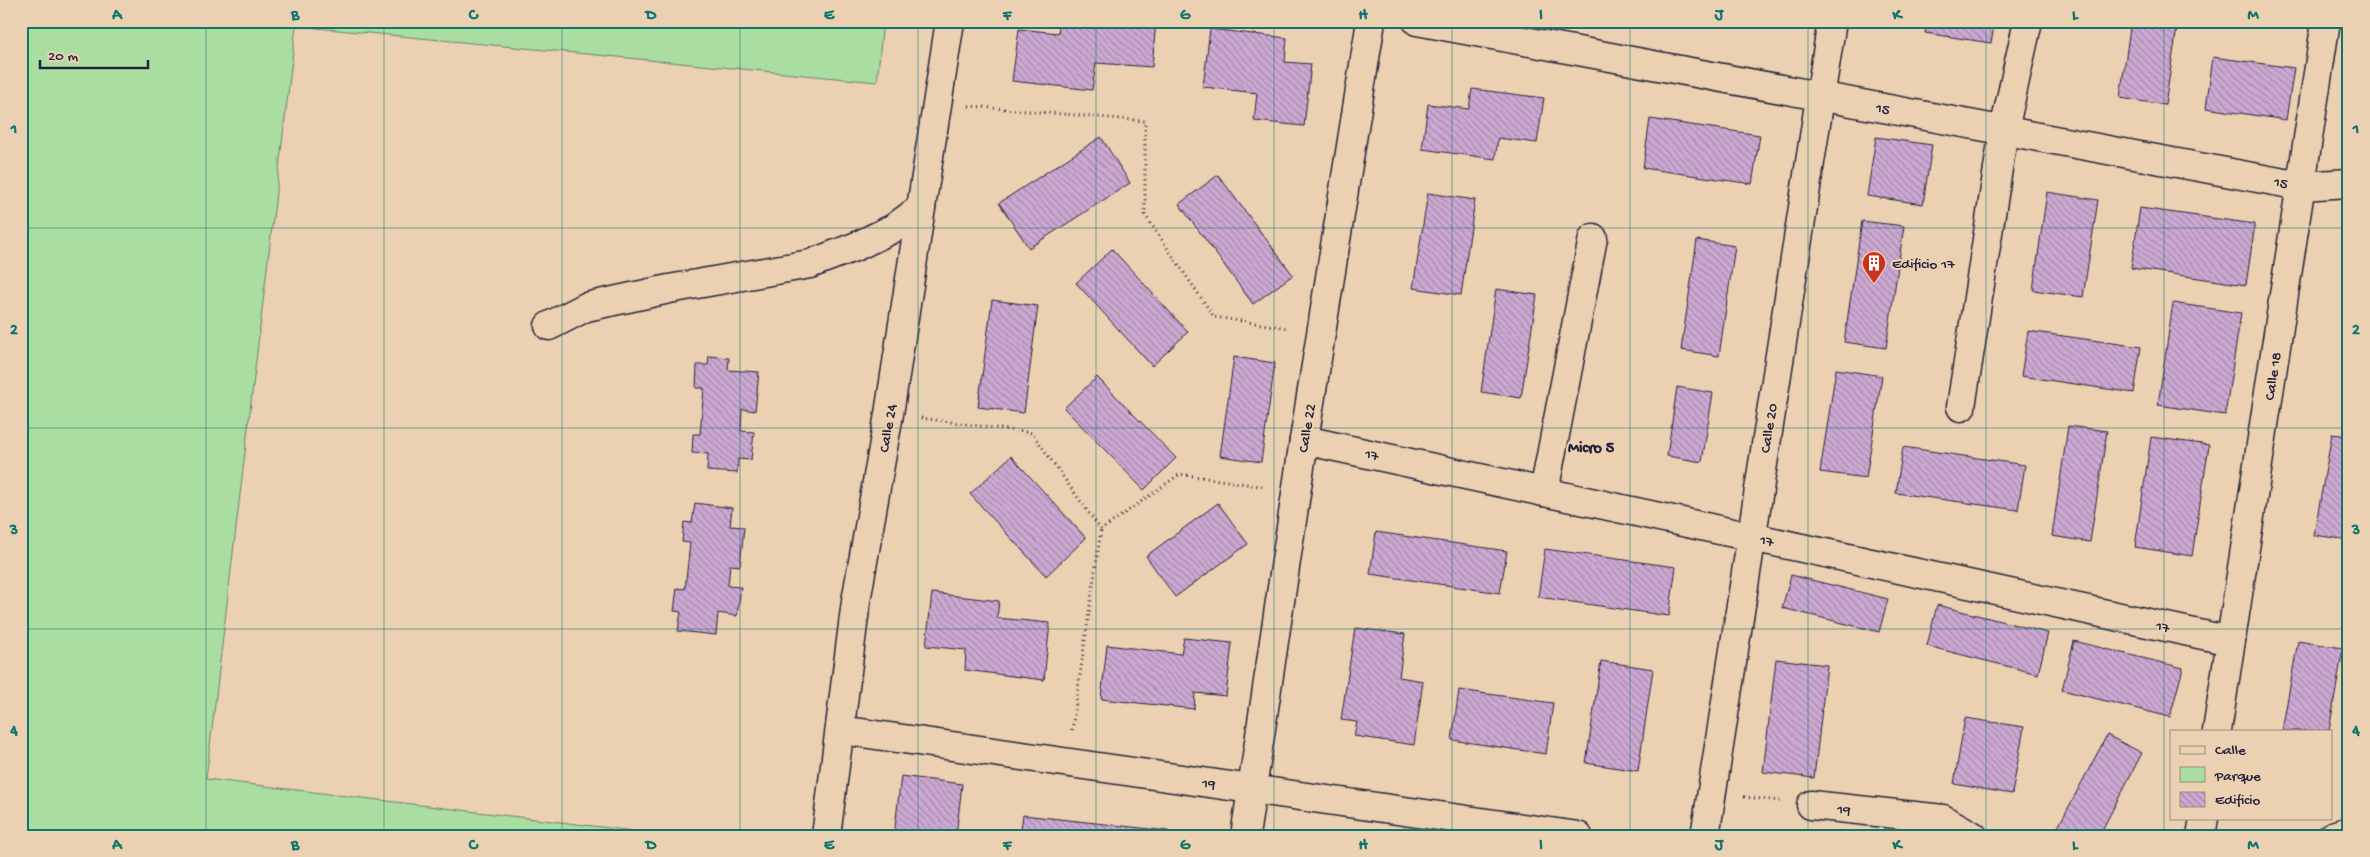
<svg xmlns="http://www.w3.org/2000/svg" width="2370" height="857" font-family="'Gochi Hand',sans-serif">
<defs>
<pattern id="building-back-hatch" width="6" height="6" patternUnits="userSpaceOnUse" patternTransform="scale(1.25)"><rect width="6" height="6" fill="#cda9d2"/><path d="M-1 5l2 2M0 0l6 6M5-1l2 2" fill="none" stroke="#a689ac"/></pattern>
</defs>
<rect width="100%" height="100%" fill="#ebd1b2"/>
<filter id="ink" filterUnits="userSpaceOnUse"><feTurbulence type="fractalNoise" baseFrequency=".02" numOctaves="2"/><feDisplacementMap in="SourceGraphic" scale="10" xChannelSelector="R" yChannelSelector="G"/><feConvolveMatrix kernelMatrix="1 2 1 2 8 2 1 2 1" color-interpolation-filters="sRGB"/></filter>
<g filter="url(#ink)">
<polygon fill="#aadea0" stroke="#66806e" points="21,21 883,21 877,82 296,26 206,779 634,831 633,836 21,836"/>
<g fill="url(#building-back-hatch)" stroke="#22223b">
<polygon points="1060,21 1156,21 1152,67 1096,63 1092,90 1012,81 1019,29 1058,33"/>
<polygon points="1927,21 1995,21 1991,43 1925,33"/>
<polygon points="2131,21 2178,22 2165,105 2120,98"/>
<polygon points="2267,21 2302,21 2302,26"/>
<polygon points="1210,29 1287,38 1285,62 1311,64 1304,126 1254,121 1257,93 1203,87"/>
<polygon points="2213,57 2294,68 2286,120 2206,108"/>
<polygon points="1472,89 1544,98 1537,143 1498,138 1495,159 1422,149 1428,104 1469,109"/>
<polygon points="1650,119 1760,135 1752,184 1643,168"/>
<polygon points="1101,137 1130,183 1029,248 999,203"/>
<polygon points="1876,137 1932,145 1923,204 1867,196"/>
<polygon points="1218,175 1293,275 1253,304 1179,204"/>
<polygon points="2047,192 2098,200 2083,297 2033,290"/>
<polygon points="1428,193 1475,200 1461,295 1413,288"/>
<polygon points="2140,208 2255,224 2246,285 2131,268"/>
<polygon points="1862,221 1904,226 1886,348 1844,342"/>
<polygon points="1697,240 1735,246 1719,356 1681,350"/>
<polygon points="1112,249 1188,332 1152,366 1076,283"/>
<polygon points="1496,289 1537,295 1521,398 1481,392"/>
<polygon points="992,300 1038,306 1024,413 978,407"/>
<polygon points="2173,303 2241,313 2225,415 2158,405"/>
<polygon points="2028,331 2141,347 2134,393 2021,376"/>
<polygon points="709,356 729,358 728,370 759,372 755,411 742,409 741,431 754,432 751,460 738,459 737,473 707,471 708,454 692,453 693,434 700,434 704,388 696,388 697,365 708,365"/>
<polygon points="1234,357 1275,363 1261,462 1220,456"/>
<polygon points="1836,369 1882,376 1866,478 1820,472"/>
<polygon points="1097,377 1176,458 1144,490 1064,408"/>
<polygon points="2349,377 2349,407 2344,406"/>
<polygon points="1677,387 1713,393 1702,462 1667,456"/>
<polygon points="2068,426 2107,431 2090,542 2052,536"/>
<polygon points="2332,434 2349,436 2349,540 2314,535"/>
<polygon points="2151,437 2209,445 2192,556 2135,547"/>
<polygon points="1903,447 2025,465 2018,510 1896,493"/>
<polygon points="1011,456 1086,538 1046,576 970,494"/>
<polygon points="695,503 732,508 730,526 744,527 740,566 730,565 728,586 741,587 737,616 718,613 716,635 678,631 681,612 674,611 677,588 685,589 690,543 682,542 684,522 692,523"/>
<polygon points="1218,503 1248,544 1175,597 1146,556"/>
<polygon points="1376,532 1507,551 1500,593 1370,574"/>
<polygon points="1545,549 1676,567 1669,616 1538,597"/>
<polygon points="1791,575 1888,599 1879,632 1782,608"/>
<polygon points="932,593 999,601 997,618 1050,623 1044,680 965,670 966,650 926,646"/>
<polygon points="1937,605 2048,633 2038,674 1927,646"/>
<polygon points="1355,628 1405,634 1399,677 1423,681 1414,745 1354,736 1357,722 1341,720"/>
<polygon points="1184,638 1232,643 1226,696 1195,693 1194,709 1101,699 1107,645 1181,654"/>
<polygon points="2074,641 2183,668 2170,717 2062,690"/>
<polygon points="2298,641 2343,648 2329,731 2282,731"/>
<polygon points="1776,659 1827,665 1814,778 1763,772"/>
<polygon points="1601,661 1653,669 1638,771 1586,763"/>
<polygon points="1459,690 1553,703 1546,754 1452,740"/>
<polygon points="1965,718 2024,727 2012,794 1954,784"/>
<polygon points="2107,735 2142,753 2099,836 2075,836 2058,827"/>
<polygon points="901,776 962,784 956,836 894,836"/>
<polygon points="1023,815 1168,831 1168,836 1020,836"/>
</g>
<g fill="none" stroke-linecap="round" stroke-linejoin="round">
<g stroke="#22223b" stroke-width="31">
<g id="minor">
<polyline points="1417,21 2301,186 2349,183"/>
<polyline points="549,326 586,307 669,289 810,264 857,246 894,228 921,208"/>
<polyline points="1961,407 2004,130 2028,21"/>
<polyline points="1304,440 2231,641"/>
<polyline points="1544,492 1593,238"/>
<polyline points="841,730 1578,836"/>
<polyline points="2217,731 2326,21"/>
<polyline points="1811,805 1943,819 1973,836"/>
<polyline points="826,836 856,601 889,414 950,21"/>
<polyline points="1245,836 1304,440 1371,21"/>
<polyline points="1705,836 1832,21"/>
<polyline points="2201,836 2204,818"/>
<polyline points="2332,836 2349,831"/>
</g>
</g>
<g stroke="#22223b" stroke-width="3" stroke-dasharray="1 4" stroke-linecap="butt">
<polyline points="969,106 1145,121 1145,215 1214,317 1288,328"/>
<polyline points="921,418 1032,433 1101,530 1180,474 1266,487"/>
<polyline points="1072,730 1101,530"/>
<polyline points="1744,797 1780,801"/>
</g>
<use href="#minor" stroke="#ebd1b2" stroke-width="28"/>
</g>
</g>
<path fill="none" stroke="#0f766e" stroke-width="1" stroke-opacity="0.55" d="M206,21V836M384,21V836M562,21V836M740,21V836M918,21V836M1096,21V836M1274,21V836M1452,21V836M1630,21V836M1808,21V836M1986,21V836M2164,21V836M21,228H2349M21,428H2349M21,629H2349"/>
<defs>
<g id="building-pin" transform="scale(1.25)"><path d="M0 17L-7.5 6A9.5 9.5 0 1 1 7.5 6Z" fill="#c8321e" stroke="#ebd1b2"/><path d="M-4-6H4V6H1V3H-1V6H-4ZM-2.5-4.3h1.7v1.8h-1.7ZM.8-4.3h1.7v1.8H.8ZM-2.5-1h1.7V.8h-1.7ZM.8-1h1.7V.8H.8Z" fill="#fff"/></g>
</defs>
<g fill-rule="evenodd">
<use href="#building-pin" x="1874" y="263"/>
</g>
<g text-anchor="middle" stroke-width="4" stroke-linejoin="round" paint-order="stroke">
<g font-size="15" fill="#22223b" stroke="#ebd1b2">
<text transform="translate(1883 108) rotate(11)" y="5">15</text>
<text transform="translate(2281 182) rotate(11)" y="5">15</text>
<text transform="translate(2272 376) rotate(-81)" y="5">Calle 18</text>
<text transform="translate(887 428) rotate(-80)" y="5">Calle 24</text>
<text transform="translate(1306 428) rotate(-81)" y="5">Calle 22</text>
<text transform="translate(1768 428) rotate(-81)" y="5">Calle 20</text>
<text transform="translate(1372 454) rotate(12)" y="5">17</text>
<text transform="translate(1767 540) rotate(12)" y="5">17</text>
<text transform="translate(2163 626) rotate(12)" y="5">17</text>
<text transform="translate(1209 783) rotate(8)" y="5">19</text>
<text transform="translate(1844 809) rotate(6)" y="5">19</text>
</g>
<g font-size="15" fill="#22223b" stroke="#ebd1b2" text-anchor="start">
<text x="1892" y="268">Edificio 17</text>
</g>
<g font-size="16" font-weight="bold" fill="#22223b" stroke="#ebd1b2">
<text x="1591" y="452">Micro 5</text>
</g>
</g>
<rect width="2370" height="857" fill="none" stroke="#ebd1b2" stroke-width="55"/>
<rect x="2170" y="730" width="162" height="90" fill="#ebd1b2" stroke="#9b8b82"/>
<rect x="2180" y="746" width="25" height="8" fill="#ebd1b2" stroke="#9b8b82"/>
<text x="2215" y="754" font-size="15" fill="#22223b">Calle</text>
<rect x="2180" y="767" width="25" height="15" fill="#aadea0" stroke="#9b8b82"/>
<text x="2215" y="780" font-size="15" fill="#22223b">Parque</text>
<rect x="2180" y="792" width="25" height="15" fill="url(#building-back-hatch)" stroke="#9b8b82"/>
<text x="2215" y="804" font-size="15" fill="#22223b">Edificio</text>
<path d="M40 60v8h108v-8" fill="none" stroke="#22223b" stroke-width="2.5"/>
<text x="48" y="60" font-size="15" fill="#22223b" stroke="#ebd1b2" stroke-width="4" paint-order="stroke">20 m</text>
<rect x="28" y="28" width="2314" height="802" fill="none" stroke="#0f766e" stroke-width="2"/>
<g font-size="16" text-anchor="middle" font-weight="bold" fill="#0f766e">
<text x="117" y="19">A</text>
<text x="295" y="19">B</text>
<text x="473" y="19">C</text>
<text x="651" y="19">D</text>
<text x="829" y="19">E</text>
<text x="1007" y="19">F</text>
<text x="1185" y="19">G</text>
<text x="1363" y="19">H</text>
<text x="1541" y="19">I</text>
<text x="1719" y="19">J</text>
<text x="1897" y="19">K</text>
<text x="2075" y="19">L</text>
<text x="2253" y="19">M</text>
<text x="14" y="133">1</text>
<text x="2356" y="133">1</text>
<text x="14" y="334">2</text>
<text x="2356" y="334">2</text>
<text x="14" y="534">3</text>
<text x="2356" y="534">3</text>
<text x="14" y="735">4</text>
<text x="2356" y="735">4</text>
<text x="117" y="849">A</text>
<text x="295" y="849">B</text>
<text x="473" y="849">C</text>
<text x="651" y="849">D</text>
<text x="829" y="849">E</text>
<text x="1007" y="849">F</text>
<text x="1185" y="849">G</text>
<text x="1363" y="849">H</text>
<text x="1541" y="849">I</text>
<text x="1719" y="849">J</text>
<text x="1897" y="849">K</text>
<text x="2075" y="849">L</text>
<text x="2253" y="849">M</text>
</g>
</svg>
